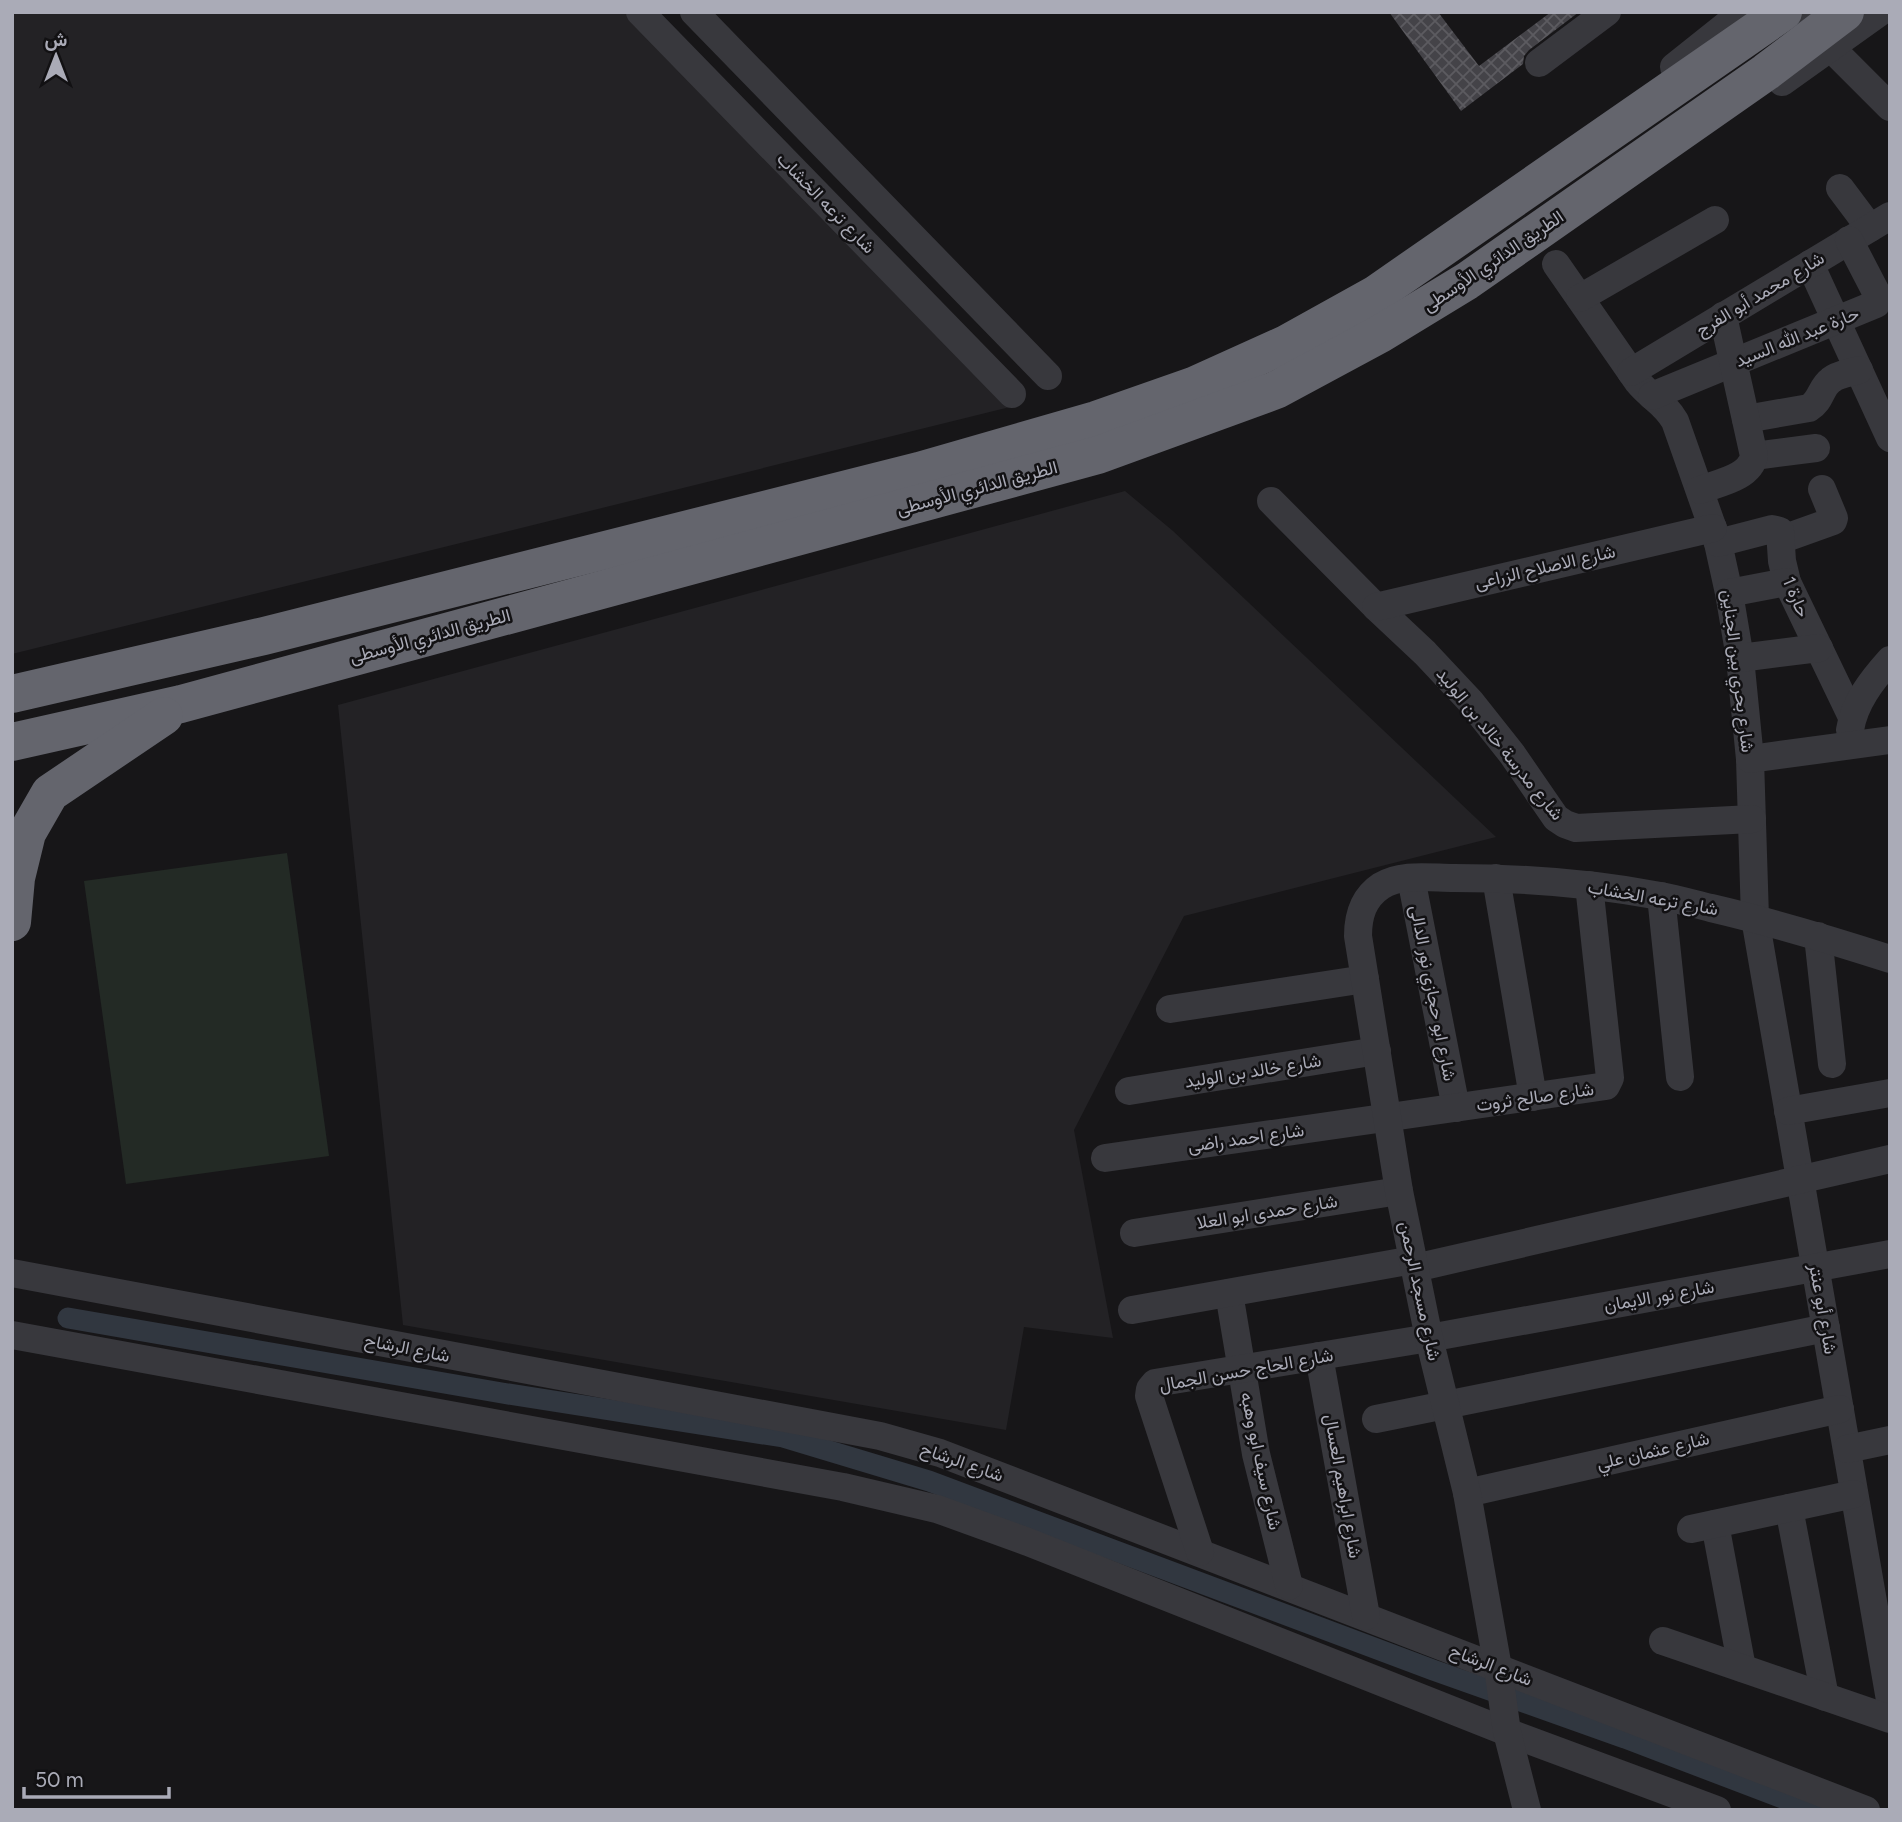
<svg xmlns="http://www.w3.org/2000/svg" width="1902" height="1822" font-family="Figtree,Vazirmatn,sans-serif">
<defs>
<pattern id="building-cross-hatch" width="8" height="8" patternUnits="userSpaceOnUse" patternTransform="scale(1.75)"><rect width="8" height="8" fill="#444348"/><path d="M0 0l8 8M0 8l8-8" fill="none" stroke="#5c5b60"/></pattern>
</defs>
<rect width="100%" height="100%" fill="#171618"/>
<g fill="#232225">
<polygon points="12,12 624,12 1014,406 12,654"/>
<polygon points="1125,491 1173,531 1496,837 1184,916 1074,1130 1113,1338 1024,1327 1006,1430 403,1325 338,705"/>
</g>
<polygon fill="#232a25" points="287,853 329,1156 126,1184 84,881"/>
<g fill="none" stroke-linecap="round" stroke-linejoin="round">
<polyline stroke="#313740" stroke-width="21" points="68,1318 502,1393 783,1437 929,1481 1433,1670 1625,1738 1814,1810"/>
</g>
<polygon fill="url(#building-cross-hatch)" points="1389,12 1438,12 1479,66 1551,12 1579,12 1529,50 1524,56 1523,64 1461,111"/>
<g fill="none" stroke-linecap="round" stroke-linejoin="round">
<g stroke="#38383d" stroke-width="28">
<polyline points="640,12 1012,394"/>
<polyline points="694,12 1048,376"/>
<polyline points="1804,12 1831,48 1890,107"/>
<polyline points="1539,63 1607,12"/>
<polyline points="1674,67 1743,12"/>
<polyline points="1782,82 1880,12"/>
<polyline points="1840,188 1870,228"/>
<path d="M1556,264L1638,382C1651,398 1664,402 1675,421L1718,543L1729,593L1740,658L1750,759L1755,918L1890,1700"/>
<polyline points="1810,264 1890,438"/>
<polyline points="1580,298 1715,220"/>
<polyline points="1631,372 1890,216"/>
<polyline points="1652,396 1876,304 1877,294 1849,240"/>
<path d="M1746,419L1809,408C1822,400 1820,388 1831,380C1838,374 1850,373 1859,370"/>
<polyline points="1754,456 1816,448"/>
<path d="M1700,490C1718,483 1750,478 1754,456L1723,316"/>
<polyline points="1271,501 1376,607 1425,653 1470,701 1512,754 1556,818 1565,824 1576,828 1752,819"/>
<polyline points="1780,540 1833,521 1834,518 1822,489"/>
<polyline points="1718,543 1772,529 1780,531 1782,561 1787,582 1852,717"/>
<polyline points="1729,593 1787,582"/>
<polyline points="1376,607 1713,528"/>
<polyline points="1740,658 1819,648"/>
<path d="M1850,730C1854,703 1872,680 1890,660"/>
<polyline points="1750,759 1890,740"/>
<polyline points="1411,878 1456,1108"/>
<polyline points="1496,878 1533,1097"/>
<polyline points="1661,896 1680,1077"/>
<polyline points="1818,936 1832,1064"/>
<polyline points="1170,1009 1365,979"/>
<polyline points="1129,1091 1377,1051"/>
<polyline points="1788,1111 1890,1093"/>
<polyline points="1105,1158 1606,1086 1610,1078 1589,885"/>
<polyline points="1134,1233 1399,1191"/>
<polyline points="1415,1268 1890,1159"/>
<polyline points="12,1273 880,1436 940,1453 1866,1810"/>
<polyline points="1229,1293 1256,1454 1289,1586"/>
<polyline points="1132,1310 1413,1260"/>
<polyline points="12,1335 843,1487 937,1509 1028,1542 1507,1732 1717,1810"/>
<polyline points="1319,1356 1366,1616"/>
<polyline points="1376,1419 1826,1328"/>
<polyline points="1847,1449 1890,1440"/>
<polyline points="1467,1493 1840,1409"/>
<polyline points="1789,1508 1825,1697"/>
<polyline points="1715,1524 1742,1668"/>
<polyline points="1691,1529 1854,1494"/>
<polyline points="1200,1552 1149,1396 1150,1389 1155,1383 1429,1338 1890,1254"/>
<polyline points="1663,1641 1890,1719"/>
<path d="M1527,1810L1507,1732L1498,1668L1467,1493L1429,1338L1399,1191L1358,936C1358,916 1363,898 1381,886C1401,873 1431,878 1454,878C1522,878 1592,883 1660,896C1677,899 1694,904 1711,908C1771,922 1831,940 1890,959"/>
</g>
<g stroke="#64656d" stroke-width="38">
<polyline points="12,694 264,636 919,471 1096,420 1193,386 1286,344 1376,294 1783,12"/>
<polyline points="12,742 181,704 1098,455 1276,390 1380,334 1467,281 1766,72 1845,12"/>
<polyline points="12,922 16,878 27,833 50,793 164,716"/>
</g>
</g>
<g text-anchor="middle" stroke-width="5" stroke-linejoin="round" paint-order="stroke">
<g font-size="18" fill="#aaabb7" stroke="#121113">
<text transform="translate(826 203) rotate(46)" y="6">شارع ترعه الخشاب</text>
<text transform="translate(1493 261) rotate(-34)" y="6">الطريق الدائري الأوسطى</text>
<text transform="translate(1760 294) rotate(-31)" y="6">شارع محمد أبو الفرج</text>
<text transform="translate(1797 337) rotate(-22)" y="6">حارة عبد الله السيد</text>
<text transform="translate(977 488) rotate(-15)" y="6">الطريق الدائري الأوسطى</text>
<text transform="translate(1545 567) rotate(-13)" y="6">شارع الاصلاح الزراعى</text>
<text transform="translate(1796 597) rotate(67)" y="6">حارة 1</text>
<text transform="translate(430 636) rotate(-15)" y="6">الطريق الدائري الأوسطى</text>
<text transform="translate(1738 671) rotate(83)" y="6">شارع بحري بين الجناين</text>
<text transform="translate(1500 744) rotate(51)" y="6">شارع مدرسة خالد بن الوليد</text>
<text transform="translate(1653 898) rotate(10)" y="6">شارع ترعه الخشاب</text>
<text transform="translate(1433 993) rotate(79)" y="6">شارع ابو حجازي نور الدالى</text>
<text transform="translate(1253 1071) rotate(-9)" y="6">شارع خالد بن الوليد</text>
<text transform="translate(1535 1097) rotate(-8)" y="6">شارع صالح ثروت</text>
<text transform="translate(1246 1138) rotate(-8)" y="6">شارع احمد راضى</text>
<text transform="translate(1267 1212) rotate(-9)" y="6">شارع حمدى ابو العلا</text>
<text transform="translate(1420 1291) rotate(78)" y="6">شارع مسجد الرحمن</text>
<text transform="translate(1659 1296) rotate(-10)" y="6">شارع نور الايمان</text>
<text transform="translate(1823 1309) rotate(80)" y="6">شارع أبو عنتر</text>
<text transform="translate(407 1348) rotate(11)" y="6">شارع الرشاح</text>
<text transform="translate(1246 1370) rotate(-10)" y="6">شارع الحاج حسن الجمال</text>
<text transform="translate(1653 1451) rotate(-13)" y="6">شارع عثمان علي</text>
<text transform="translate(1261 1461) rotate(78)" y="6">شارع سيف ابو وهبه</text>
<text transform="translate(962 1462) rotate(19)" y="6">شارع الرشاح</text>
<text transform="translate(1343 1486) rotate(80)" y="6">شارع ابراهيم العسال</text>
<text transform="translate(1491 1665) rotate(21)" y="6">شارع الرشاح</text>
</g>
</g>
<rect width="1902" height="1822" fill="none" stroke="#aaabb7" stroke-width="28"/>
<g transform="translate(56 56)" stroke="#121113" stroke-width="5" paint-order="stroke">
<path d="M0-5L12 26L0 18L-12 26Z" fill="#aaabb7"/>
<text y="-10" font-size="19" font-weight="bold" text-anchor="middle" fill="#aaabb7">ش</text>
</g>
<path d="M24 1787v10h145v-10" fill="none" stroke="#aaabb7" stroke-width="3.5"/>
<text x="35" y="1787" font-size="21" fill="#aaabb7" stroke="#121113" stroke-width="5" paint-order="stroke">50 m</text>
</svg>
